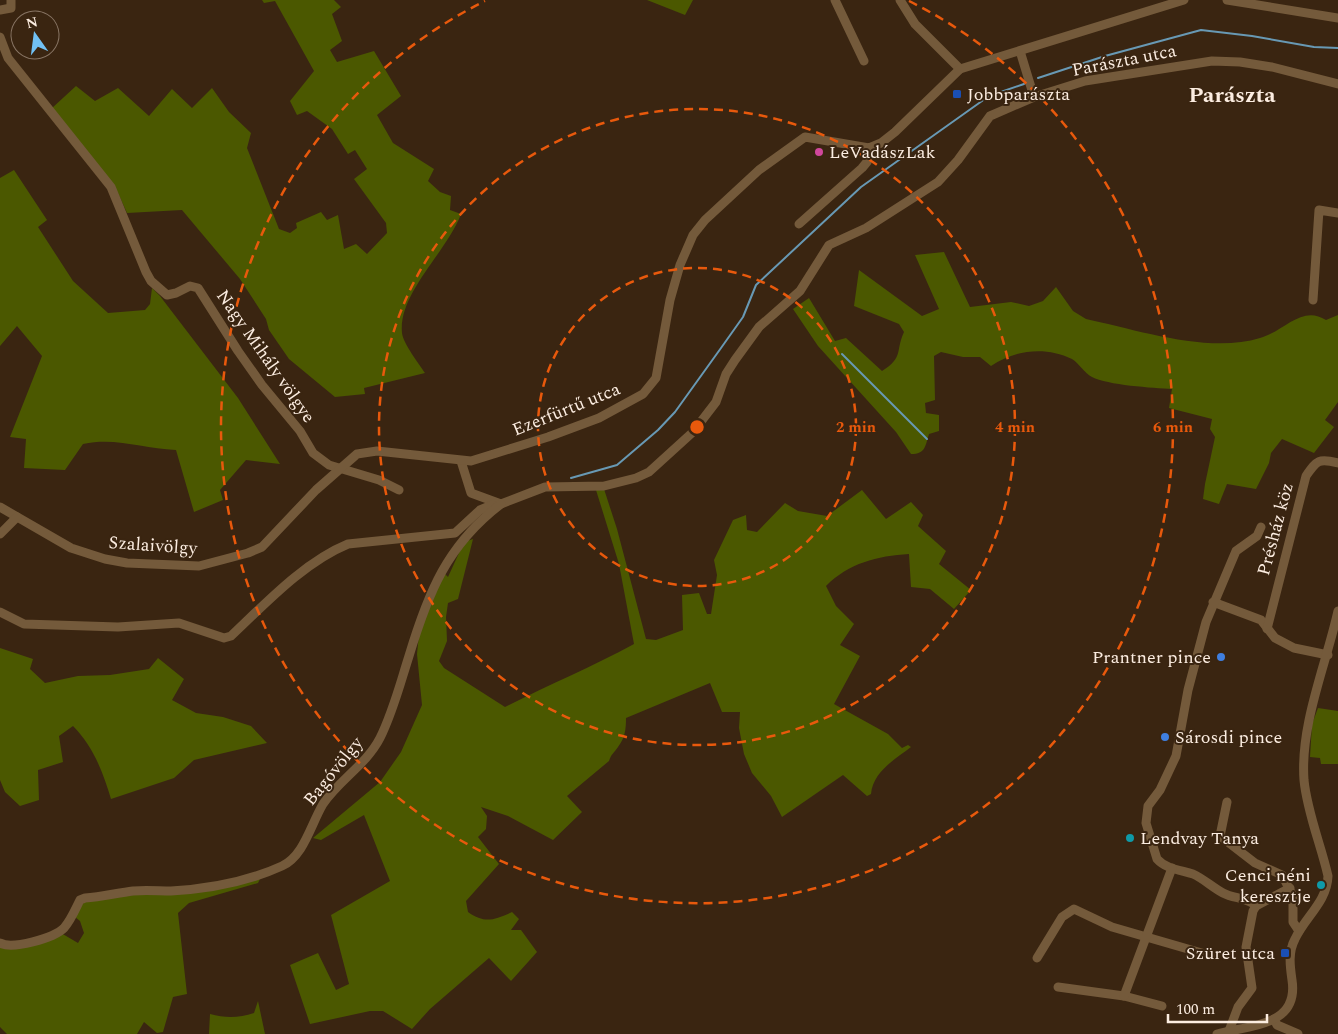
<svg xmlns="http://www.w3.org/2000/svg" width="1338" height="1034" font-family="Spectral,serif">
<rect width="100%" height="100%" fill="#3a2511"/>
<g fill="#4b5800">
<path d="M262,0H334L341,7L332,14L342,41L330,50L337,62L374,51L401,96L377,115L393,143L434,169L428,181L440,192L451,196L450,210L461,214C447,252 398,293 402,333C403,343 419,364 425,373L364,388L365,394L335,397L289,359L269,330L266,319L240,279L182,210L127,213L118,193L51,109L76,86L95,101L118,88L149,116L172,89L192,108L212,88L229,112L251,133L247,148L279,229L290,233L297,228L296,223L321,212L327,220L338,215L344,249L356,244L367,254L387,233L386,223L354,179L367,169L355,150L348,154L332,129L307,111L297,115L290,101L314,71L275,1L264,3Z"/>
<polygon points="647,0 693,0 685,15"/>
<path d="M14,170L47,220L38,227L73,281L108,313L145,310L150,304L152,288L160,296L238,398L280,464L246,460L220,490L223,500L194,512L176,450C143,449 117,437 83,444L65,470L24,468L26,439L10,437L42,356L17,326L0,346V178Z"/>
<path d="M944,252L970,307L1011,302L1029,306L1043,301L1056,287L1073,311L1086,319C1138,330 1209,354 1260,338C1283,332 1302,304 1326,320L1338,315V402L1325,420L1334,427L1314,453L1282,439L1271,453L1269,463L1256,489L1227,484L1219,504L1203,499L1205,484L1215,437L1210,429L1212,419L1169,408L1172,389C1153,388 1107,385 1092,377C1084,373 1079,363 1072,359C1045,346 1015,350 991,366L980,357H963L941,352L934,356L935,400L925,403L926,413L939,415V431L929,434C925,446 926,454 911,454L896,432L818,346L793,309L809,298L835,341L846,338L882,371C904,357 895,352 904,332L899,324L854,306L859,270L922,316L939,309L915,255Z"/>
<path d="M604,489L617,529L646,639L656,640L683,630L682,595L699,593L707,614H711L717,575L714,560L733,520L746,515L747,530L757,532L785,503L798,511L827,516L862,490L886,519L911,502L923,515L918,526L946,551L939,564L971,590L954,609L930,589L911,587L909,554C877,556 849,563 826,586L836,606L854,624L840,645L860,656L834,704L888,734L902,748L908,745L911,747C894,760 873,772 871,794L867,796L843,775L782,817L771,796L752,773L744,754L739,728L740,712H722L710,683L626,718C626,729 625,738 618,747C614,753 611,754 609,761L567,796L582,812L553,840L508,816L481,807L487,816L486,829L478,837L499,864L466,901L468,912C485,924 494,920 512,912L519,919L511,930H521L537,952L511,981L489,958L430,1009L412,1029L383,1011H370L310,1024L290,965L318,953L336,990L349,984L331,915L390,881L364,815L321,840L313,838L380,782L401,752L422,705L417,654L419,634L444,573L448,577L464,542L473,539L458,599L448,603L446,617L447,641L439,661L444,668L505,707C548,685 592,667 634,644L619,564L596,490Z"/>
<path d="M0,648L33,659L30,669L45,683L78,676L110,675L149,669L158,658L184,679L172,700L196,713L223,717L251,726L267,743L194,760L174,778L111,799C103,772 93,746 73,726L59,736L63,762L38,770L39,800L20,806L5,792L0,780Z"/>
<polygon points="1318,708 1338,711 1338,764 1321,764 1320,758 1310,757 1312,724"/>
<polygon points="260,879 258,883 189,903 178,913 187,994 173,997 163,1032 157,1033 144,1022 137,1034 7,1034 0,1027 0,947 61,933 78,943 84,933 80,921 75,917 80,906 86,901"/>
<path d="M258,1001L265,1034H209L210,1014C225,1018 239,1018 254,1013Z"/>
</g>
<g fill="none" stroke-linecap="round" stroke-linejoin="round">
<g stroke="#6899b4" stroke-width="2">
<polyline points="1038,78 1105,56 1201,30 1252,36 1314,47 1338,48"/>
<polyline points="842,354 927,439"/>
<polyline points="571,478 617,465 658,430 675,412 721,348 743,317 756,285 861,187 989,96 1024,84"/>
</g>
<g stroke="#745a3b" stroke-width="9">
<polyline points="835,0 864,61"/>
<polyline points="900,0 915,24 960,69"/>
<polyline points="1227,0 1338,18"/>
<polyline points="0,10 11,8 11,0"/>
<polyline points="0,37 8,58 111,187 146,272 151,281 167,295 176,293 190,286 198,288 238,351 262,385 300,431 313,453 329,465 379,480 399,490"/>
<polyline points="1020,51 1034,97"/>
<polyline points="799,224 862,168 867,162 869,148"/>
<polyline points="1313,300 1319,210 1338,213"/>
<polyline points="461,461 471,493 501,504 545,487 604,486 636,478 649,472 693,432 716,402 726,374 735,360 759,327 800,291 829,245 866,228 938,182 958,160 990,116 1034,97 1085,81 1212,61 1240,62 1272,67 1338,84"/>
<polyline points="0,507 71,548 105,559 127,563 199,566 248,553 262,547 316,490 357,454 377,451 471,461 548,437 599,418 643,394 656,378 670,300 680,265 693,235 705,220 759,170 805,137 869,148 881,143 895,132 960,69 1184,0"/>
<polyline points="0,534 17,517"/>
<polyline points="1213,602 1261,620 1275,638 1294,648 1328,655"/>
<path d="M0,612L24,624L118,627L179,623L224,638L231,636C265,604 304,562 348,544L455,533L480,510L492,505"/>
<path d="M1267,629L1306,476C1317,460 1319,458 1338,463"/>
<polyline points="1227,802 1220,836 1255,863 1282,875 1293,896 1293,922 1299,931"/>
<path d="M1256,906C1247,897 1234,899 1223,893C1212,887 1204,879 1193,874C1180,870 1166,869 1157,859L1146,823L1148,806L1160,790L1176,756L1188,690L1206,622L1236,551L1257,536L1261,527"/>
<path d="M0,943C12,950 54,938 64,928C71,920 75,910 80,900L85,898C101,897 117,893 133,891C146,890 159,891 171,891C209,889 247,882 282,866C304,856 311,824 323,804C339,780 366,765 380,738C393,712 400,684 409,656C428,593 447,545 501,504"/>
<polyline points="1037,958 1062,917 1074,909 1112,927 1212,956"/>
<polyline points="1058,987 1124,996 1162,1006"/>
<polyline points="1124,996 1172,868"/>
<polyline points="1274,1019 1277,1025 1298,1034"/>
<polyline points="1229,1031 1238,1007 1252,988 1246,947 1253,911 1256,906 1290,888"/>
<path d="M1217,1034C1251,1025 1299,1026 1292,980C1290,966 1288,952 1295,939C1305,917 1327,902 1328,876C1321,845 1307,812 1304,780C1300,724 1326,665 1338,611"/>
</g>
</g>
<g fill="none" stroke="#e8590c" stroke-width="2.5" stroke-dasharray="9 6">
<circle cx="697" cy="427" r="159"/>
<circle cx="697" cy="427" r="318"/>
<path d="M909 1A476 476 0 1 1 485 1"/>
</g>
<g fill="#1a4fb4" stroke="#3a2511" stroke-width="2">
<rect x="952" y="89" width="10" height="10" rx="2.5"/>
<rect x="1280" y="948" width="10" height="10" rx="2.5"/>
</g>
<circle fill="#d1479c" stroke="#3a2511" stroke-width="2" cx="819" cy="152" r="5"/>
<g fill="#3f7fe0" stroke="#3a2511" stroke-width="2">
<circle cx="1221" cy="657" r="5"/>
<circle cx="1165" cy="737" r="5"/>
</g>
<g fill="#0f9aa8" stroke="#3a2511" stroke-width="2">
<circle cx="1130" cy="838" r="5"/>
<circle cx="1321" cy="885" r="5"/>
</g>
<g text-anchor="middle" stroke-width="4" stroke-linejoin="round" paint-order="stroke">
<g font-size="18" fill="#fcede1" stroke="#3a2511">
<text transform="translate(1124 60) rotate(-11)" y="6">Parászta utca</text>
<text transform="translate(266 356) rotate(55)" y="6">Nagy Mihály völgye</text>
<text transform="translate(566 409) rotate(-22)" y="6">Ezerfürtű utca</text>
<text transform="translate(1275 529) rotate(-75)" y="6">Présház köz</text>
<text transform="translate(153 545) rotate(4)" y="6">Szalaivölgy</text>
<text transform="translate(333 771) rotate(-51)" y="6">Bagóvölgy</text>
</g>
<g font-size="18" fill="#fcede1" stroke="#3a2511" text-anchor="start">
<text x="967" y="100">Jobbparászta</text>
<text x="829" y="158">LeVadászLak</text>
<text x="1211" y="663" text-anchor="end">Prantner pince</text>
<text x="1175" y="743">Sárosdi pince</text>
<text x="1140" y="844">Lendvay Tanya</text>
<text x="1311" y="881" text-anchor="end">Cenci néni<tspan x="1311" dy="21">keresztje</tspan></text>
<text x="1275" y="959" text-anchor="end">Szüret utca</text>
</g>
<g font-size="22" font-weight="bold" fill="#fcede1" stroke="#3a2511">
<text x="1232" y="102">Parászta</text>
</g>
</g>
<circle cx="697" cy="427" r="8" fill="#e8590c" stroke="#3a2511" stroke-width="2.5"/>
<g font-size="15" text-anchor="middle" font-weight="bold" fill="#e8590c" stroke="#3a2511" stroke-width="4" stroke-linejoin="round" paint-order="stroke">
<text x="856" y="432">2 min</text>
<text x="1015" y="432">4 min</text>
<text x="1173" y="432">6 min</text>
</g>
<g transform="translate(35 35) rotate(346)"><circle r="24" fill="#3a2511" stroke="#887564"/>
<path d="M0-4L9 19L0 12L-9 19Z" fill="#71c1f5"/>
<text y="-8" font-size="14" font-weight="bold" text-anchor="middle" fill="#fcede1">N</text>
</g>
<path d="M1168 1014v8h99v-8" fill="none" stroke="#fcede1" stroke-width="2.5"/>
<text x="1176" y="1014" font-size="15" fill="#fcede1" stroke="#3a2511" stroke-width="4" paint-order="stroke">100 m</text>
</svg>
